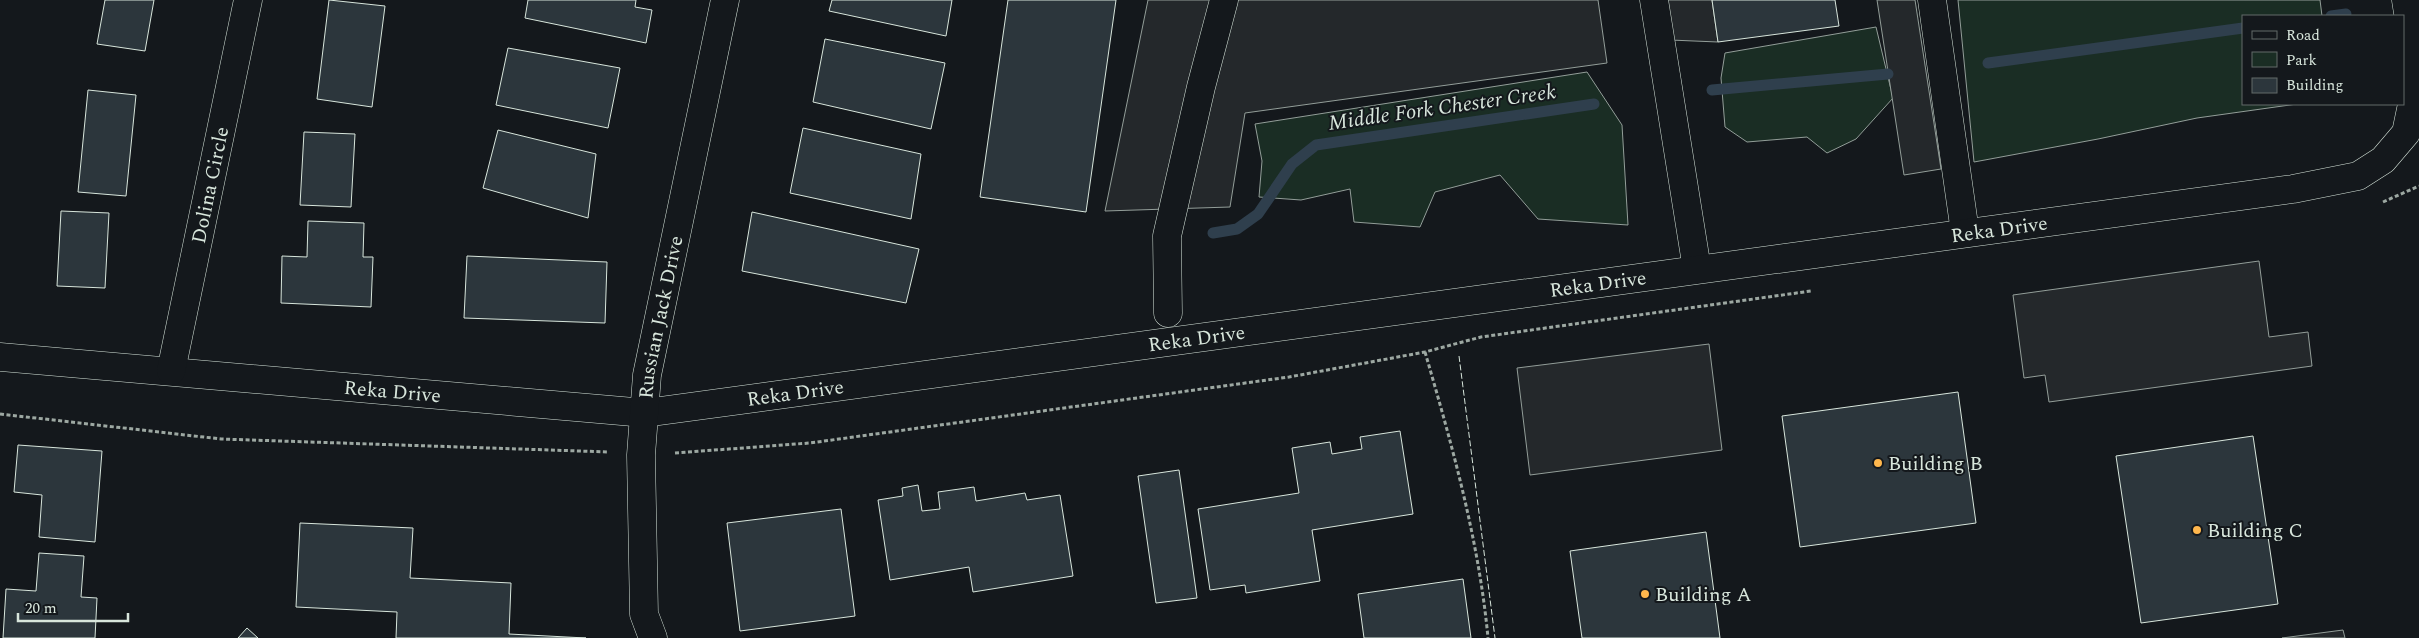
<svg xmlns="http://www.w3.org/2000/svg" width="2419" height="638" font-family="Spectral,serif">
<rect width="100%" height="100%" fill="#14181c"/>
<g fill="#1a2d24" stroke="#939e99">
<polygon points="1958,0 2320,0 2322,16 2243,16 2243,104 2297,104 2197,118 2098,139 1974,162"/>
<polygon points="1876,27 1893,98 1856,139 1827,153 1807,137 1747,142 1725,127 1721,78 1725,53"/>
<polygon points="1587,72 1622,125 1628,225 1538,219 1500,175 1435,192 1420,227 1354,222 1350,189 1301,200 1259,197 1262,161 1255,124"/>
</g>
<g fill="#24282b" stroke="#939e99">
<polygon points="1148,0 1598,0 1607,63 1245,113 1230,207 1105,211"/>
<polygon points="1665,0 1712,0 1718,42 1670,40"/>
<polygon points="1877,0 1915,0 1941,169 1904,175"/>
<polygon points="2259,261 2269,337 2308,332 2312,366 2049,402 2045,375 2024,378 2013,295"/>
<polygon points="1709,344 1722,450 1530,475 1517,368"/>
<polygon points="2343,630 2345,638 2282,638"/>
</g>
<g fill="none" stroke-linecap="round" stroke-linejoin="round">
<g stroke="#2f3f4d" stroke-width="11">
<polyline points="2331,16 2346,14"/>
<polyline points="1988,63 2243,28"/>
<polyline points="1712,90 1888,74"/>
<polyline points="1213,233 1237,229 1258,214 1292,164 1316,145 1594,104"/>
</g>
</g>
<g fill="#2c363c" stroke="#d8e6dc">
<polygon points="105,0 154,0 145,51 97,44"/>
<polygon points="329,0 385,6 372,107 317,99"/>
<polygon points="528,0 636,0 635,7 652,10 646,43 525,18"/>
<polygon points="832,0 952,0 946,36 829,11"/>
<polygon points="1008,0 1116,0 1086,212 980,197"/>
<polygon points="1712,0 1835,0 1839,26 1718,42"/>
<polygon points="825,39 945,63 931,129 813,102"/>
<polygon points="508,48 620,68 608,128 496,105"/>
<polygon points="88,90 136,95 126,196 78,192"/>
<polygon points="803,128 921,154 911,219 790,193"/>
<polygon points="498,130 596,154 588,218 483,188"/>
<polygon points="304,132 355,134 351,207 300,205"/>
<polygon points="61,211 109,213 105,288 57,286"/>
<polygon points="752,212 919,249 906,303 742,271"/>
<polygon points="308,221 364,223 363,257 373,257 371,307 281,303 282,256 307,257"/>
<polygon points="467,256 607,262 605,323 464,318"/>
<polygon points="1958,392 1976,523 1800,547 1782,416"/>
<polygon points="1400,431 1413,514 1312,530 1320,581 1246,593 1245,585 1210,590 1198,509 1299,493 1292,448 1330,442 1332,454 1362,449 1360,437"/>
<polygon points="2253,436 2278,604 2141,623 2116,456"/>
<polygon points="18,445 102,451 95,542 39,537 42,495 14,492"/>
<polygon points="1179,470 1197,598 1156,603 1138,476"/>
<polygon points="918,485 922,511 940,509 938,492 974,487 976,501 1025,493 1027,500 1060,495 1073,576 973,592 969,567 890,580 878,500 903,496 902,488"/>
<polygon points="841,509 855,616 740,631 727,523"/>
<polygon points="300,523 413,528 410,578 511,583 509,634 586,638 396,638 397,612 296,607"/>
<polygon points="1706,532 1720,638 1582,638 1570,551"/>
<polygon points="39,553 84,556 81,597 97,598 95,638 3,638 6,589 36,591"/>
<polygon points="1463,579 1471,638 1364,638 1358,594"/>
<polygon points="247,628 258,638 238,638"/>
</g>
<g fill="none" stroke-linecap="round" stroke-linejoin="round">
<g stroke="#d8e6dc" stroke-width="29">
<g id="minor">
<polyline points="1654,0 1697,269"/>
<polyline points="1932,0 1965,232"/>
<polyline points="1168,313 1167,236 1201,87 1224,0"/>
<path id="s1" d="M0,357L645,413L2293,189L2358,176L2383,160L2406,133L2415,90L2416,64L2406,0"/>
<path id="s2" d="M171,371L248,0"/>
<path id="s3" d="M653,638L644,614L641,455L647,375L725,0"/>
</g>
</g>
<g stroke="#9da8a2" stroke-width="3" stroke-dasharray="4 2.5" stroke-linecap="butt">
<polyline points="2383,202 2419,186"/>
<path d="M1425,352C1452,445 1479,541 1488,638"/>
<polyline points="0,414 221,439 609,452"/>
<polyline points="675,453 810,443 1289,377 1425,352 1481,337 1811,291"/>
</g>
<use href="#minor" stroke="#14181c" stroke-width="28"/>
<polyline stroke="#d8e6dc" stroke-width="1" stroke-dasharray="6 2.5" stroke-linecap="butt" points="1459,356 1495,638"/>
</g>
<g fill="#ffb74d" stroke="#14181c" stroke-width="2">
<circle cx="1878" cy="463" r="5"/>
<circle cx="2197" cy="530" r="5"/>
<circle cx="1645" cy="594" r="5"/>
</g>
<g text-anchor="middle" stroke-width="4" stroke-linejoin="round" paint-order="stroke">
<g font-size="20" fill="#d8e6dc" stroke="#14181c">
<text dy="7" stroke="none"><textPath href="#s2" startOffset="190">Dolina Circle</textPath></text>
<text dy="7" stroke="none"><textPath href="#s1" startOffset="2014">Reka Drive</textPath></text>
<text dy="7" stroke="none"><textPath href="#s1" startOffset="1609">Reka Drive</textPath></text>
<text dy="7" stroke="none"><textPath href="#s3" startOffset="324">Russian Jack Drive</textPath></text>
<text dy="7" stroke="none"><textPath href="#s1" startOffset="1204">Reka Drive</textPath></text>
<text dy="7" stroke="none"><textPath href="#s1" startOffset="394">Reka Drive</textPath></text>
<text dy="7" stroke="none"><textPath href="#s1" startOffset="799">Reka Drive</textPath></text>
</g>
<g font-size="20" fill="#d8e6dc" stroke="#14181c" text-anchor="start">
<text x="1888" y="470">Building B</text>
<text x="2207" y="537">Building C</text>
<text x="1655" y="601">Building A</text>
</g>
<g font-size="21" font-style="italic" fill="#d8e6dc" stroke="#14181c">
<text transform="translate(1442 107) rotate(-8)" y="7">Middle Fork Chester Creek</text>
</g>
</g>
<rect x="2242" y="15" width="162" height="90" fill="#14181c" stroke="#626a69"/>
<rect x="2252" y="31" width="25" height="8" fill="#14181c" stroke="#626a69"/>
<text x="2286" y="40" font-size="15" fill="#d8e6dc">Road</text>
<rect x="2252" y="52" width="25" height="15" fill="#1a2d24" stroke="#626a69"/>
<text x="2286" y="65" font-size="15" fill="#d8e6dc">Park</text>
<rect x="2252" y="78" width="25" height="15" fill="#2c363c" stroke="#626a69"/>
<text x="2286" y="90" font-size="15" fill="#d8e6dc">Building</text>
<path d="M18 613v8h110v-8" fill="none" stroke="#d8e6dc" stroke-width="2.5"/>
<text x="25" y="613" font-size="15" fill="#d8e6dc" stroke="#14181c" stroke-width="4" paint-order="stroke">20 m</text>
</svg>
